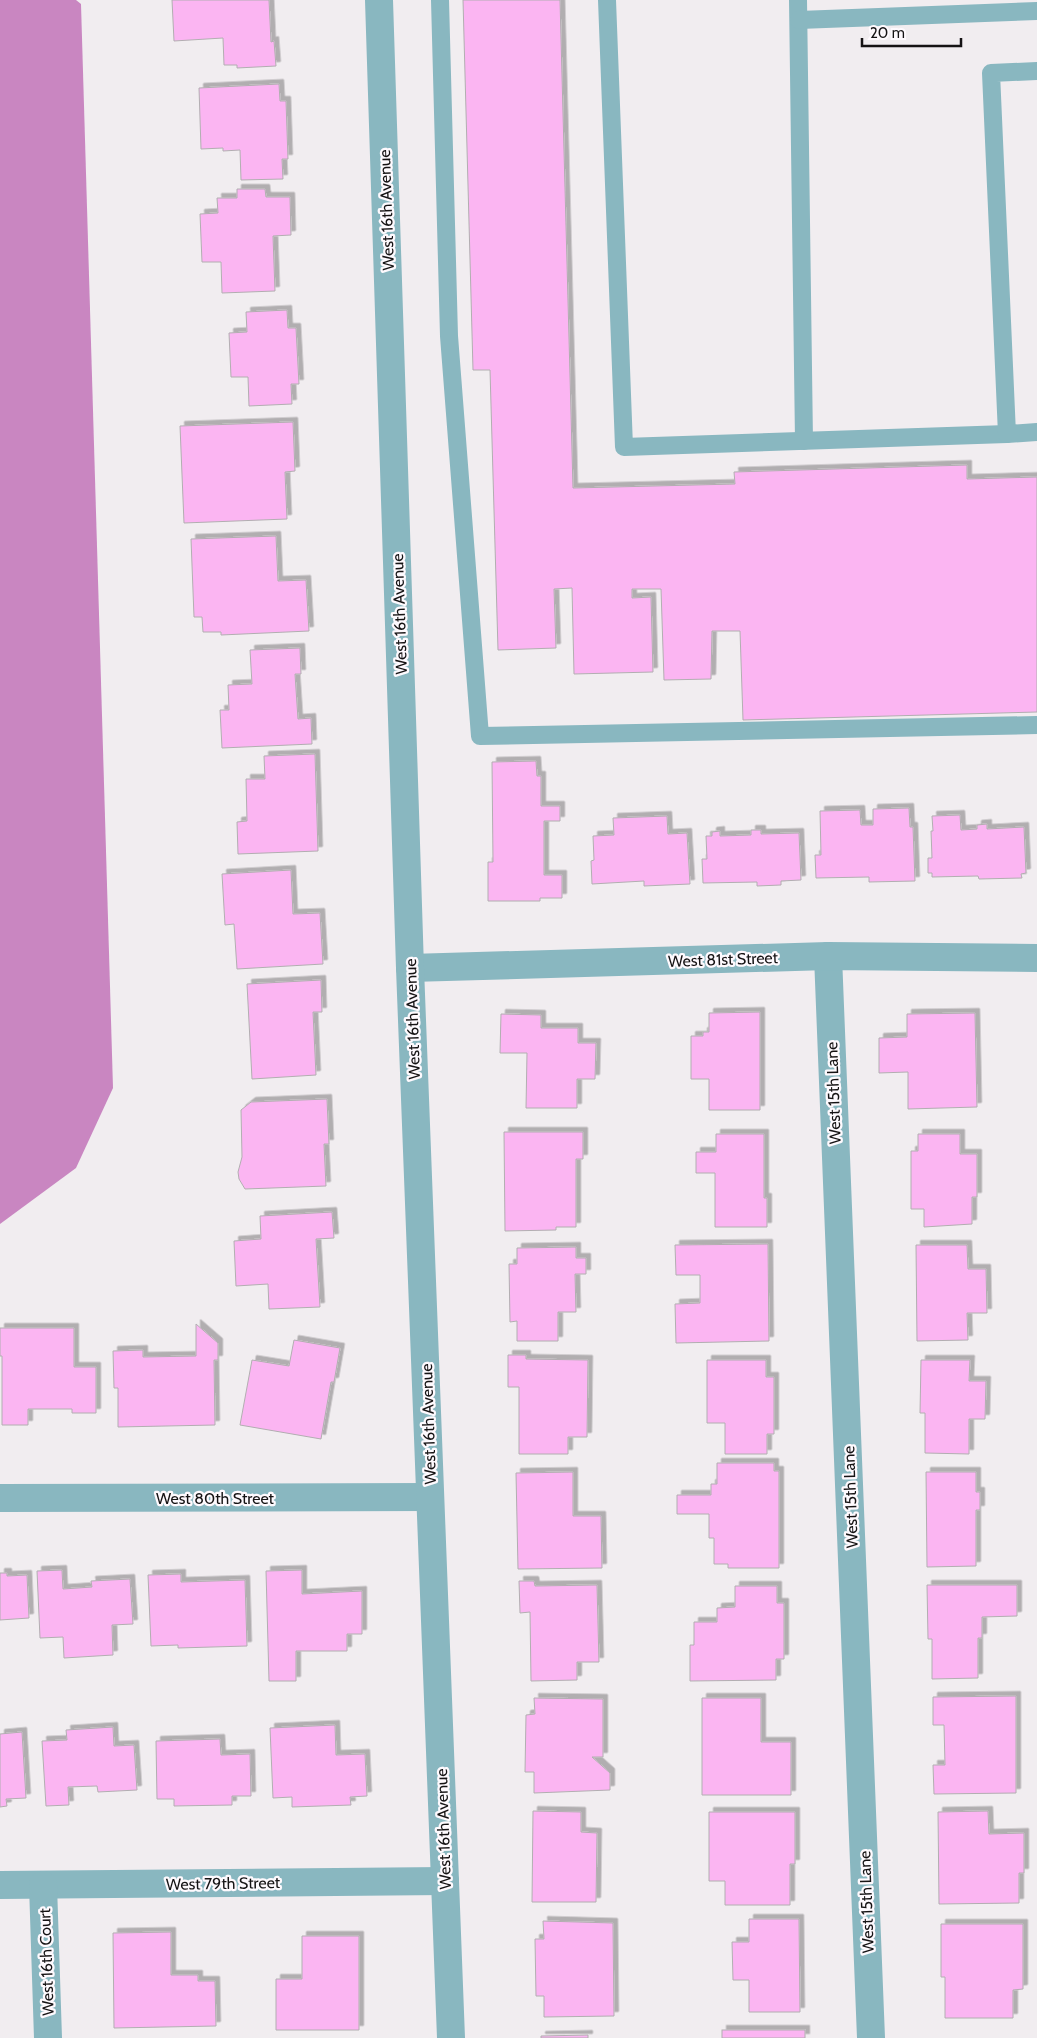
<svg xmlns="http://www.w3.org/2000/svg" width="1037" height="2038" font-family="Cabin,sans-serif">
<defs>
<filter id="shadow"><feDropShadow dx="4.5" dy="-4.5" stdDeviation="0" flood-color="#0004"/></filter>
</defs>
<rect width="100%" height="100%" fill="#f1edf0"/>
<polygon fill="#c986c1" points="0,0 76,0 81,4 113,1088 76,1168 0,1224"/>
<g fill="#fbb5f2" stroke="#b2aeb1" filter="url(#shadow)">
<polygon points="172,0 269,0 271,42 274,41 276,66 237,68 237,65 224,65 223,38 174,41"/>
<polygon points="463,0 560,0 573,488 735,484 734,472 967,465 967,479 1037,477 1037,712 743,720 740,631 712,631 711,679 664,680 661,589 632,589 632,598 651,597 653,672 574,674 572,588 554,589 556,648 498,650 490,370 473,370"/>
<polygon points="279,84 280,101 286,101 288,159 282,159 283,179 241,180 240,150 223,151 223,148 201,149 199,88"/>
<polygon points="237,189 265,189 266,197 290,197 291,235 273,236 275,291 222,293 221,262 202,262 200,214 218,213 217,198 237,198"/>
<polygon points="287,310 288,328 296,328 299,384 291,384 292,404 249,406 248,377 231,377 229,333 247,332 246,312"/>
<polygon points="293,422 295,471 285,472 287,519 184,523 180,426"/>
<polygon points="276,536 278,581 306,580 309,631 221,635 221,632 203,632 202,617 194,617 191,539"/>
<polygon points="300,648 301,674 295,674 298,719 311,718 312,744 222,748 220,710 229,710 228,685 252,684 250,650"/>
<polygon points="315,754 318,851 238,854 237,822 247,821 246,779 265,779 264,756"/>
<polygon points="536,761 537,776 541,776 541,806 560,806 560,821 544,821 544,875 562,875 562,898 540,898 540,901 488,901 488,862 493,862 492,762"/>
<polygon points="909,808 910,827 913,827 915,881 869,882 869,877 816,878 815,855 821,855 820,811 860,810 861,825 873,825 873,809"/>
<polygon points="960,815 961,830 977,829 977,825 987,824 987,829 1024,827 1026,873 1021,874 1022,878 979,879 978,876 932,877 932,873 928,873 928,858 932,858 931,831 933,831 932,816"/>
<polygon points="667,816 668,834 687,833 690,884 644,886 644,881 592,884 591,861 594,860 593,836 614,835 613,818"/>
<polygon points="751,830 761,830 761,834 799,833 801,880 781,881 781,885 757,886 757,882 703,883 702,859 707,859 706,836 712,836 712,832 720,831 720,836 751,835"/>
<polygon points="291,870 293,914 320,913 323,964 237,969 234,924 225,925 222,874"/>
<polygon points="321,980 322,1012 313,1012 316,1075 252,1079 247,984"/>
<polygon points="760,1012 760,1110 709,1110 709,1079 691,1079 691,1036 703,1036 703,1032 709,1032 709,1013"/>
<polygon points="975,1013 977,1107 908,1109 908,1072 879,1073 879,1038 907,1037 907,1014"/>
<polygon points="501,1014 541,1015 541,1028 578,1028 578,1043 596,1043 595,1079 577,1079 577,1108 526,1108 527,1053 500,1053"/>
<polygon points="327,1099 329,1144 324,1144 326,1186 245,1189 239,1179 238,1172 242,1157 241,1110 251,1102"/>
<polygon points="504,1132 583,1132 583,1159 576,1159 576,1227 556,1227 556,1230 505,1231"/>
<polygon points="716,1134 764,1134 764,1198 767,1198 767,1227 715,1227 715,1173 696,1173 696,1152 716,1152"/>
<polygon points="918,1134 960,1134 960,1154 977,1154 977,1197 972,1197 972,1224 924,1227 924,1209 911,1209 911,1151 918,1151"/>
<polygon points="332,1212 334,1238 316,1239 320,1307 269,1309 268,1284 236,1286 234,1241 261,1239 260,1216"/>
<polygon points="768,1244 769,1341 676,1343 675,1304 700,1303 700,1275 676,1275 675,1245"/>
<polygon points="916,1245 967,1245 968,1269 986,1269 987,1313 967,1313 968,1340 917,1341"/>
<polygon points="576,1247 576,1258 586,1258 586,1274 575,1274 576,1312 558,1312 558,1341 517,1341 517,1321 510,1322 509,1264 517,1264 517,1248"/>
<polygon points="196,1324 218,1343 218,1360 214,1360 215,1425 118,1427 118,1388 114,1388 113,1351 143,1350 143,1357 196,1356"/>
<polygon points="0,1328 74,1328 74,1367 96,1367 96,1413 72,1413 72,1409 28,1409 28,1425 2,1425 2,1356 0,1356"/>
<polygon points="294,1340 340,1348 334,1382 331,1382 321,1439 240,1425 252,1360 289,1366"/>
<polygon points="508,1355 526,1355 526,1359 588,1360 587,1437 568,1437 568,1454 519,1454 519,1387 508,1387"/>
<polygon points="707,1360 766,1360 766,1377 774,1377 774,1434 767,1434 767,1454 725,1454 725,1423 707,1423"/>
<polygon points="921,1360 970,1360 969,1381 986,1381 985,1419 969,1419 969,1454 925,1453 925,1413 920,1413"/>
<polygon points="717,1463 774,1463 774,1471 779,1471 779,1568 728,1568 728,1564 714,1564 714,1538 709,1538 709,1514 677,1514 677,1495 711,1495 711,1484 717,1484"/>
<polygon points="573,1472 573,1516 601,1516 602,1568 518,1569 516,1473"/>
<polygon points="926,1472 976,1472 976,1492 980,1492 980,1510 976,1510 976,1566 927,1567"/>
<polygon points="62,1570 63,1589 92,1587 91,1581 130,1579 133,1624 112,1625 113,1655 64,1658 63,1637 40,1638 37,1571"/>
<polygon points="302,1570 302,1594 362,1591 362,1634 347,1634 347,1651 296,1651 296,1681 269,1681 266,1571"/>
<polygon points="0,1573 7,1573 7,1576 27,1575 29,1618 0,1620"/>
<polygon points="181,1574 181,1582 245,1580 247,1646 178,1648 178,1645 151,1646 148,1575"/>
<polygon points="519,1581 534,1581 535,1586 597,1585 599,1662 577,1662 577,1680 531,1681 530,1612 520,1613"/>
<polygon points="927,1585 1017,1585 1017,1616 982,1617 982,1638 978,1638 978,1678 932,1679 932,1639 928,1639"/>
<polygon points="735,1586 777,1586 777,1603 784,1603 784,1659 776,1659 776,1680 690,1681 690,1645 694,1645 694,1622 717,1622 717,1608 735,1607"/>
<polygon points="1016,1696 1016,1793 934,1794 933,1765 945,1765 944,1725 933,1725 933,1697"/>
<polygon points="534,1698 603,1699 603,1757 592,1757 610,1773 610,1790 534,1793 534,1772 525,1772 526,1715 535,1714"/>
<polygon points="702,1698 761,1698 761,1742 791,1742 791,1795 702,1795"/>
<polygon points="335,1725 336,1755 365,1754 367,1796 350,1797 351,1805 292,1807 292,1797 273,1798 270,1728"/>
<polygon points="113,1727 114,1746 134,1745 137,1790 98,1792 97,1786 68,1787 69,1805 46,1806 42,1741 67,1740 66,1730"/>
<polygon points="22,1732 26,1798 6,1799 7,1806 0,1807 0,1734"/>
<polygon points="220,1739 221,1755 250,1754 251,1796 232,1796 232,1805 174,1806 174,1799 157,1799 156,1741"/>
<polygon points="533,1811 581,1812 581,1832 597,1833 596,1902 532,1902"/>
<polygon points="988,1811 989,1834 1024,1833 1024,1873 1019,1873 1019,1903 939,1904 938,1812"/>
<polygon points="709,1812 795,1812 795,1864 790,1864 790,1905 725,1905 725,1881 709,1881"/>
<polygon points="749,1919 799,1919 800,2012 749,2012 749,1980 733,1980 732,1942 749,1942"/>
<polygon points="543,1921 613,1923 614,2016 544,2017 544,1996 536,1996 535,1939 544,1939"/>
<polygon points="941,1924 1023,1924 1023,1989 1013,1990 1013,2018 945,2018 945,1977 941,1977"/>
<polygon points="171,1932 171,1975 198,1975 198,1981 215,1981 216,2026 114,2028 113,1933"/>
<polygon points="302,1936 359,1936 359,2030 276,2030 276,1979 302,1979"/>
<rect x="722" y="2030" width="83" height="8"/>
<polygon points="588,2035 588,2038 541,2038 541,2036"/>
</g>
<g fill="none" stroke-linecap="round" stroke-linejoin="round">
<g stroke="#89b7c0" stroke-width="18">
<polyline points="440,0 449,336 480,736 1037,725"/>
<polyline points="607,0 624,447 1007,434"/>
<polyline points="798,0 804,441"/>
<polyline points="799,20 1037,11"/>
<polyline points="1037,71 991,73 1007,434 1037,432"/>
</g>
<g stroke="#89b7c0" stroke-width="28">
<polyline points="828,956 871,2038"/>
<polyline points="410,968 828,956 1037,958"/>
<polyline points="0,1498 430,1497"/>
<polyline points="0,1885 445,1881"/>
<polyline points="43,1885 48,2038"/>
</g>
<polyline stroke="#89b7c0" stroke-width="28" points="379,0 410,968 451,2038"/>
</g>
<g text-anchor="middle" stroke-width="4.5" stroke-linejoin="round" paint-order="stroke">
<g font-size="16" fill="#151314" stroke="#fefafe">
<text transform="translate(386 210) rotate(-92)" y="6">West 16th Avenue</text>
<text transform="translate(399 614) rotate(-92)" y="6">West 16th Avenue</text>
<text transform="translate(723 959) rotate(-2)" y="6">West 81st Street</text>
<text transform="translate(412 1019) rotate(-92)" y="6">West 16th Avenue</text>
<text transform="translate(833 1093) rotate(-92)" y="6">West 15th Lane</text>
<text transform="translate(428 1424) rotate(-92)" y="6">West 16th Avenue</text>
<text transform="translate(850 1497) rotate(-92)" y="6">West 15th Lane</text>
<text x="215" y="1504">West 80th Street</text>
<text transform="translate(443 1829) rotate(-92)" y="6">West 16th Avenue</text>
<text transform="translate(223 1883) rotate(-1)" y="6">West 79th Street</text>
<text transform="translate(866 1902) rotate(-92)" y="6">West 15th Lane</text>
<text transform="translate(46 1962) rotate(-92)" y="6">West 16th Court</text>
</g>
</g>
<path d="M862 38v8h99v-8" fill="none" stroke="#151314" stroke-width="2.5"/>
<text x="870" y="38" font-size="15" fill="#151314" stroke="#fefafe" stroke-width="4" paint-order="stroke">20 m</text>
</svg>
